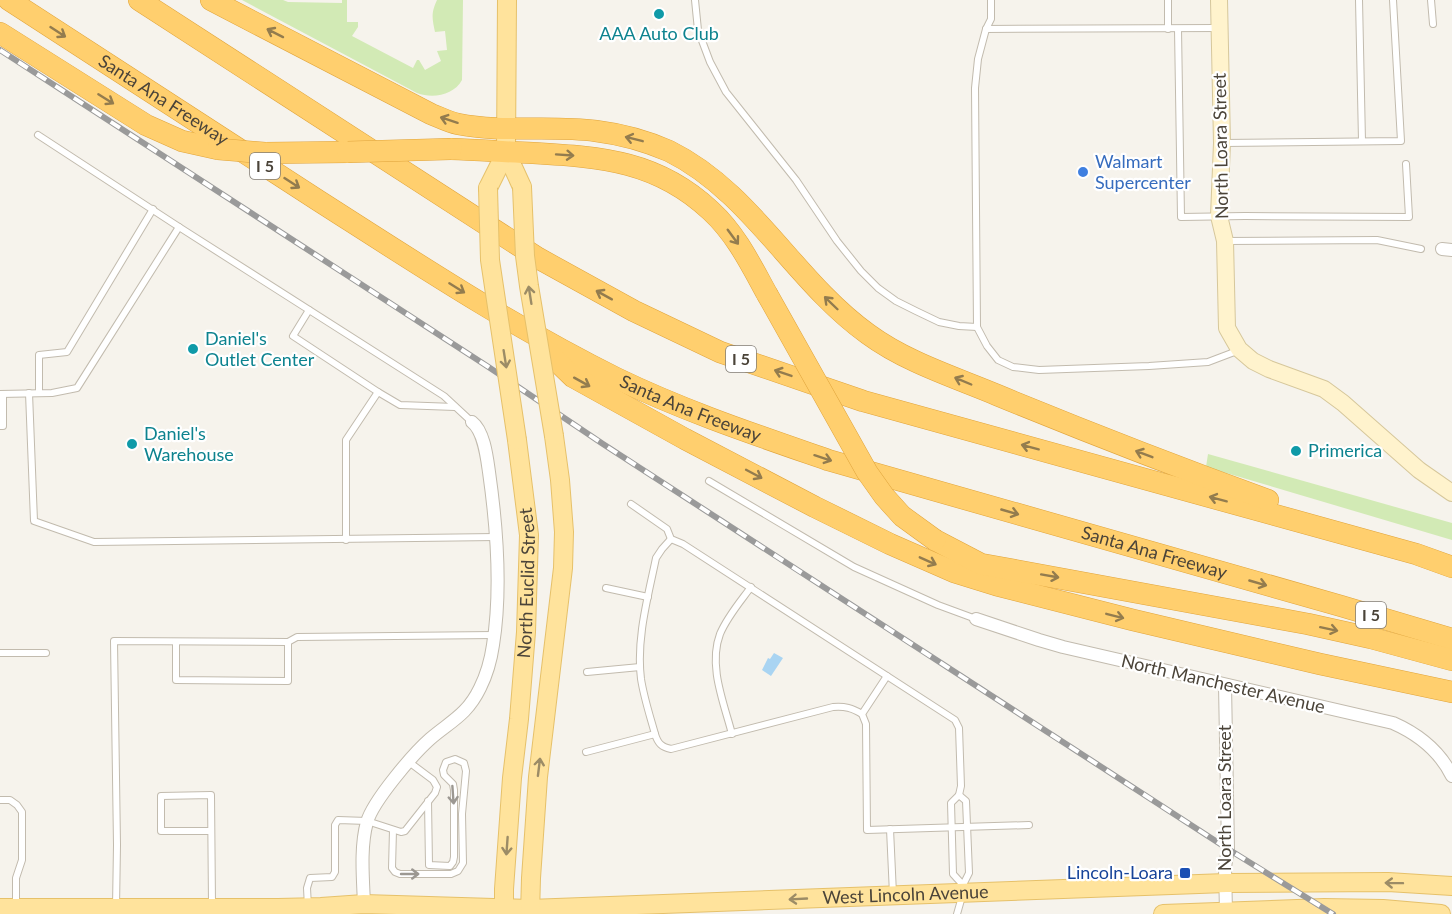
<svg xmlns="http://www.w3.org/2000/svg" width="1452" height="914" font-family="Lato,sans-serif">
<rect width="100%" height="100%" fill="#f6f3ec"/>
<g fill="#d2eab5">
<path d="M242,0H283L288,2L342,3V0H347V22H358V27L352,36L413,68L417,60H419L425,70L441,61L437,51L447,50L445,31L435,32C432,18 431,13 437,0H463L462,80C454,95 433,99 417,93Z"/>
<polygon points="1208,454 1452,523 1452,540 1206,467"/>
</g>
<polygon fill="#a9d4f2" points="774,653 783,658 771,676 762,670 768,658 770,659"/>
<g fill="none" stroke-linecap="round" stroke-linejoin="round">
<g stroke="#c2bbae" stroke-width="8">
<g id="lane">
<polyline points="695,0 698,30 710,62 726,92 796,180 837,241 861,271 878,288 896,301 916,311 939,322 959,326 977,327"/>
<polyline points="991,0 991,19 986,29 978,59 975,88 977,327 987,346 998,360 1013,367 1039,370 1149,366 1208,362 1237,351"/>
<polyline points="1359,0 1362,141"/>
<polyline points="1431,0 1433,24"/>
<polyline points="986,29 1219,28"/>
<polyline points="1168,29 1168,0"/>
<polyline points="1178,29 1181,217 1245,216 1409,217 1406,164"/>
<polyline points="38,135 179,227"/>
<polyline points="1223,143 1401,141 1393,0"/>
<polyline points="1225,241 1377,240 1421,249"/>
<polyline points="309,310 293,336 378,392"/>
<polyline points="29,393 34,521 94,542 496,537"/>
<polyline points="39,393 39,355 67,352 153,209"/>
<polyline points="0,394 52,393 77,388 179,227 444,396 472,422"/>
<polyline points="0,426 3,426 3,394"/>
<polyline points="709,481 854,567 938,605 976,619"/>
<polyline points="631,504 667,529 671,539 683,544 955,720 959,728 961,786 959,795"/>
<path d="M671,539L662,549L656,558C648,597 636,639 641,679C644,698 650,716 655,734C658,744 662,747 671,749L833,707C845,706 852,708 862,714"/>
<polyline points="346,540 346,440 378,392 400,405 455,407"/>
<polyline points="606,588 648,597"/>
<polyline points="176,642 176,680 288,681 288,642"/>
<polyline points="0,653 46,653"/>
<polyline points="587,672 640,667"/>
<polyline points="887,676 862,714 866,724 867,830 1029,825"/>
<path d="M732,734C724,703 708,666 720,634C727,617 740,602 751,587"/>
<polyline points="586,752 655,734"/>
<polyline points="0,800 10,800 17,805 22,812 22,860 16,878 16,906"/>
<polyline points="890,829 893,894"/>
<polyline points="393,830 392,868 395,872 400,874 451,874 458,871 463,863 462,814 466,771 464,763 455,759 446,762 443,770 444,775 453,784 454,790 454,857 453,862 450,866 429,865 428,801"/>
<polyline points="211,831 161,831 161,796 211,795 212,904"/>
<polyline points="116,907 117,845 114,641 288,642 297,637 494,635"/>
<polyline points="308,907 307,888 310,878 332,877 335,872 335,825 338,820 367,821 401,832 405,831 435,793 437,787 433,780 409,762"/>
<polyline points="957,914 963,893 963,885 969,873 966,801 959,795 951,803 953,874 963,885"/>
</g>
</g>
<g stroke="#c2bbae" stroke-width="14">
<g id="street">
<polyline points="1442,249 1452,250"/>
<path d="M976,619L1039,640L1063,647L1393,723C1418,734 1439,750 1452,776"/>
<polyline points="1225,685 1228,849 1225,867 1226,912"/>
<path d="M364,904C363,878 360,847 367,822C373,801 413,754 430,739C451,721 467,715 480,688C487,674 491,659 493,645C502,589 497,528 489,472C487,458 484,431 472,422"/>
</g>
</g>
<g stroke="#d6c79b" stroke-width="18">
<polyline id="secondary" points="1219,0 1222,143 1219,216 1225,241 1227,328 1239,349 1253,361 1269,369 1324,389 1343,403 1419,470 1452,493"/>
</g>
<g stroke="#e6c16a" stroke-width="20">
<g id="primary">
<polyline points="507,0 506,152 522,187"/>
<polyline points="488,188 506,152"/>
<path id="s1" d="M0,908H278L321,907L364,904L529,909L1226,883L1388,882L1452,886"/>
<path id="s2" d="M504,914V889L512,778L519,719L526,632L529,535L517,440"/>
<polyline points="530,914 531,878 538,777 563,568 564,532 560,480 554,436"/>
<polyline points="1163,914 1324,908 1383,909 1441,914"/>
</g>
</g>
<g stroke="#e0a43c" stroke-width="22">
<g id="highway">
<path id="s3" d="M9,0C112,67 216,134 319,201C416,263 513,327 616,378C684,411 756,435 828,460L1341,606L1452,639"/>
<polyline points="139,0 538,258 634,311 720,352 863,401 1416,554 1452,567"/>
<path d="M211,0L431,114C439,117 448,122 458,124C503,133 550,125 596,131C620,134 646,141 669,151C752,192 794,281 868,334C906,362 954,377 997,395C1087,432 1177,467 1268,500"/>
<polyline points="0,33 146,125 182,141 218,149"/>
<path d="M451,149C479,150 506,152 533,153C602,157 658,161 711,211C736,234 751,265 767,294"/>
<polyline points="265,153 348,152"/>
<polyline points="542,347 573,377 685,439 815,507 890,544 954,572 996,585 1133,620 1320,664 1452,692"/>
<polyline points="935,540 981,564 1308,624 1371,638 1452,660"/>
</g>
</g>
<use href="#lane" stroke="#fff" stroke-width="6"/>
<use href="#street" stroke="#fff" stroke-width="12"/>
<use href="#secondary" stroke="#fff3cd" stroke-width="16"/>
<use href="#primary" stroke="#ffe39c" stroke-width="18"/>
<use href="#highway" stroke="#ffcf6e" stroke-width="21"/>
<g stroke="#9a9a9a" stroke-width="6">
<polyline id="rail" points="0,50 487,366 603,444 1228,849 1333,914"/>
</g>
<use href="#rail" stroke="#fff" stroke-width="4" stroke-dasharray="11" stroke-linecap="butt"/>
<g stroke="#e6c16a" stroke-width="20" stroke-linecap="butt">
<g id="primary-bridge">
<polyline points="522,187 525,256 529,286 554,436"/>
<polyline points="488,188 490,260 517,440"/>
</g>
</g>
<g stroke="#e0a43c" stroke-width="22" stroke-linecap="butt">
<g id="highway-bridge">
<polyline points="218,149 265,153"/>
<polyline points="348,152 451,149"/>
<polyline points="767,294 867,472 884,496 902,516 935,540"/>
</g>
</g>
<use href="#primary-bridge" stroke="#ffe39c" stroke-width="18"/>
<use href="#highway-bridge" stroke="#ffcf6e" stroke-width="21"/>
</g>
<defs><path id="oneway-shaft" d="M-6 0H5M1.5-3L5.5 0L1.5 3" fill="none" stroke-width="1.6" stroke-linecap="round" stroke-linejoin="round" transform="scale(1.5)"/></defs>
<g stroke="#937c4e">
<use href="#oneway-shaft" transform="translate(58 32) rotate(33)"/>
<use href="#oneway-shaft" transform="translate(275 33) rotate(-153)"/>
<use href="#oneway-shaft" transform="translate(106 99) rotate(32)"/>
<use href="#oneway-shaft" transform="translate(449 120) rotate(-162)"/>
<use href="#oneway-shaft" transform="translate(634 139) rotate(-166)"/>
<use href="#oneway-shaft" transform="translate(565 155) rotate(4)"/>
<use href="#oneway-shaft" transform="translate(292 183) rotate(33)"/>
<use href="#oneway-shaft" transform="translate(733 237) rotate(54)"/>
<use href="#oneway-shaft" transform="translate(457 288) rotate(32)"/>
<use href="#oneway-shaft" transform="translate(604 295) rotate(-151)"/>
<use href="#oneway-shaft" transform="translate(831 303) rotate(-136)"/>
<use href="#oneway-shaft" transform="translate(783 373) rotate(-161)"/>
<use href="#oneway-shaft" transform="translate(963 381) rotate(-157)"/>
<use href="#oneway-shaft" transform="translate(582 382) rotate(29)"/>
<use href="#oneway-shaft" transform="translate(1030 447) rotate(-165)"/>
<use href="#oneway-shaft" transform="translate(1144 454) rotate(-159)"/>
<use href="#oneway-shaft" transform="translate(823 458) rotate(18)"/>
<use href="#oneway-shaft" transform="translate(754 474) rotate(28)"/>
<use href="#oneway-shaft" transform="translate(1218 499) rotate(-165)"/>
<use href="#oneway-shaft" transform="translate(1010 512) rotate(16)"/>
<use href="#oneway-shaft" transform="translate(928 561) rotate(24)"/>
<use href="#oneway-shaft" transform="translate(1050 576) rotate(10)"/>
<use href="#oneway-shaft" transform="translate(1258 583) rotate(16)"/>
<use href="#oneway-shaft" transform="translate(1115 616) rotate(14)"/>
<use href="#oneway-shaft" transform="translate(1329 629) rotate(12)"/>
</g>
<g stroke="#9c8c66">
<use href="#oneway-shaft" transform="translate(530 295) rotate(-99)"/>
<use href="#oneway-shaft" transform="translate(505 359) rotate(81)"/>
<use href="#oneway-shaft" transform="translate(539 767) rotate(-83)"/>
<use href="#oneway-shaft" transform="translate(507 846) rotate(94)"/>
<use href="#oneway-shaft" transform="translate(1394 883) rotate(-179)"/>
<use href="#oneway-shaft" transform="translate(798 899) rotate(177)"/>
</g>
<g stroke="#9c9892">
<use href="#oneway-shaft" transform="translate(453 795) rotate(86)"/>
<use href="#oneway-shaft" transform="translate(410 874)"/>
</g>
<g fill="#0f9aa8" stroke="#fff" stroke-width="2">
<circle cx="659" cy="14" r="6"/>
<circle cx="193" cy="349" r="6"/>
<circle cx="132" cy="444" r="6"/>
<circle cx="1296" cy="451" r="6"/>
</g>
<circle fill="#3f7fe0" stroke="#fff" stroke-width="2" cx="1083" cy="172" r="6"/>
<rect fill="#1a4fb4" stroke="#fff" stroke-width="2" x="1179" y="867" width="12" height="12" rx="3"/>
<g text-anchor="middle" stroke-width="4.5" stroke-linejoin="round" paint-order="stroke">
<g fill="#fff" stroke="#817c74" stroke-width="1.5">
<rect x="250" y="153" width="30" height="26" rx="4.5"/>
<rect x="726" y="346" width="30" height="26" rx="4.5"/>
<rect x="1356" y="602" width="30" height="26" rx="4.5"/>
</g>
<g font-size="16" font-weight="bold" fill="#4b4439">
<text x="265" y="172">I 5</text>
<text x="741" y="365">I 5</text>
<text x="1371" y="621">I 5</text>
</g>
<g font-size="18" fill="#0d838f" stroke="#fff" text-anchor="start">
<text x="659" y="40" text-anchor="middle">AAA Auto Club</text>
<text x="205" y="345">Daniel's<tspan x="205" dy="21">Outlet Center</tspan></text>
<text x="144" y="440">Daniel's<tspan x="144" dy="21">Warehouse</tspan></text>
<text x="1308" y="457">Primerica</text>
</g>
<g font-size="18" fill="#4b4439" stroke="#fff">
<text dy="6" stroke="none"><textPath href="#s3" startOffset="184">Santa Ana Freeway</textPath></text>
<text transform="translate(1221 146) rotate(-91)" y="6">North Loara Street</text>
<text dy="6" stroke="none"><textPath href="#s3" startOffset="796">Santa Ana Freeway</textPath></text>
<text dy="6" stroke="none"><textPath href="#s3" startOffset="1282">Santa Ana Freeway</textPath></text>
<text dy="6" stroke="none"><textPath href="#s2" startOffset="332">North Euclid Street</textPath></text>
<text transform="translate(1223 684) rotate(13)" y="6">North Manchester Avenue</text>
<text transform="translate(1225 798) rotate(-90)" y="6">North Loara Street</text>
<text dy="6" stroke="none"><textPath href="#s1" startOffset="906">West Lincoln Avenue</textPath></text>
</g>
<g font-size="18" fill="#366cbe" stroke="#fff" text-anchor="start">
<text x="1095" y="168">Walmart<tspan x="1095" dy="21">Supercenter</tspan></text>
</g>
<g font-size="18" fill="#164399" stroke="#fff" text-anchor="end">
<text x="1173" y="879">Lincoln-Loara</text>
</g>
</g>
</svg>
